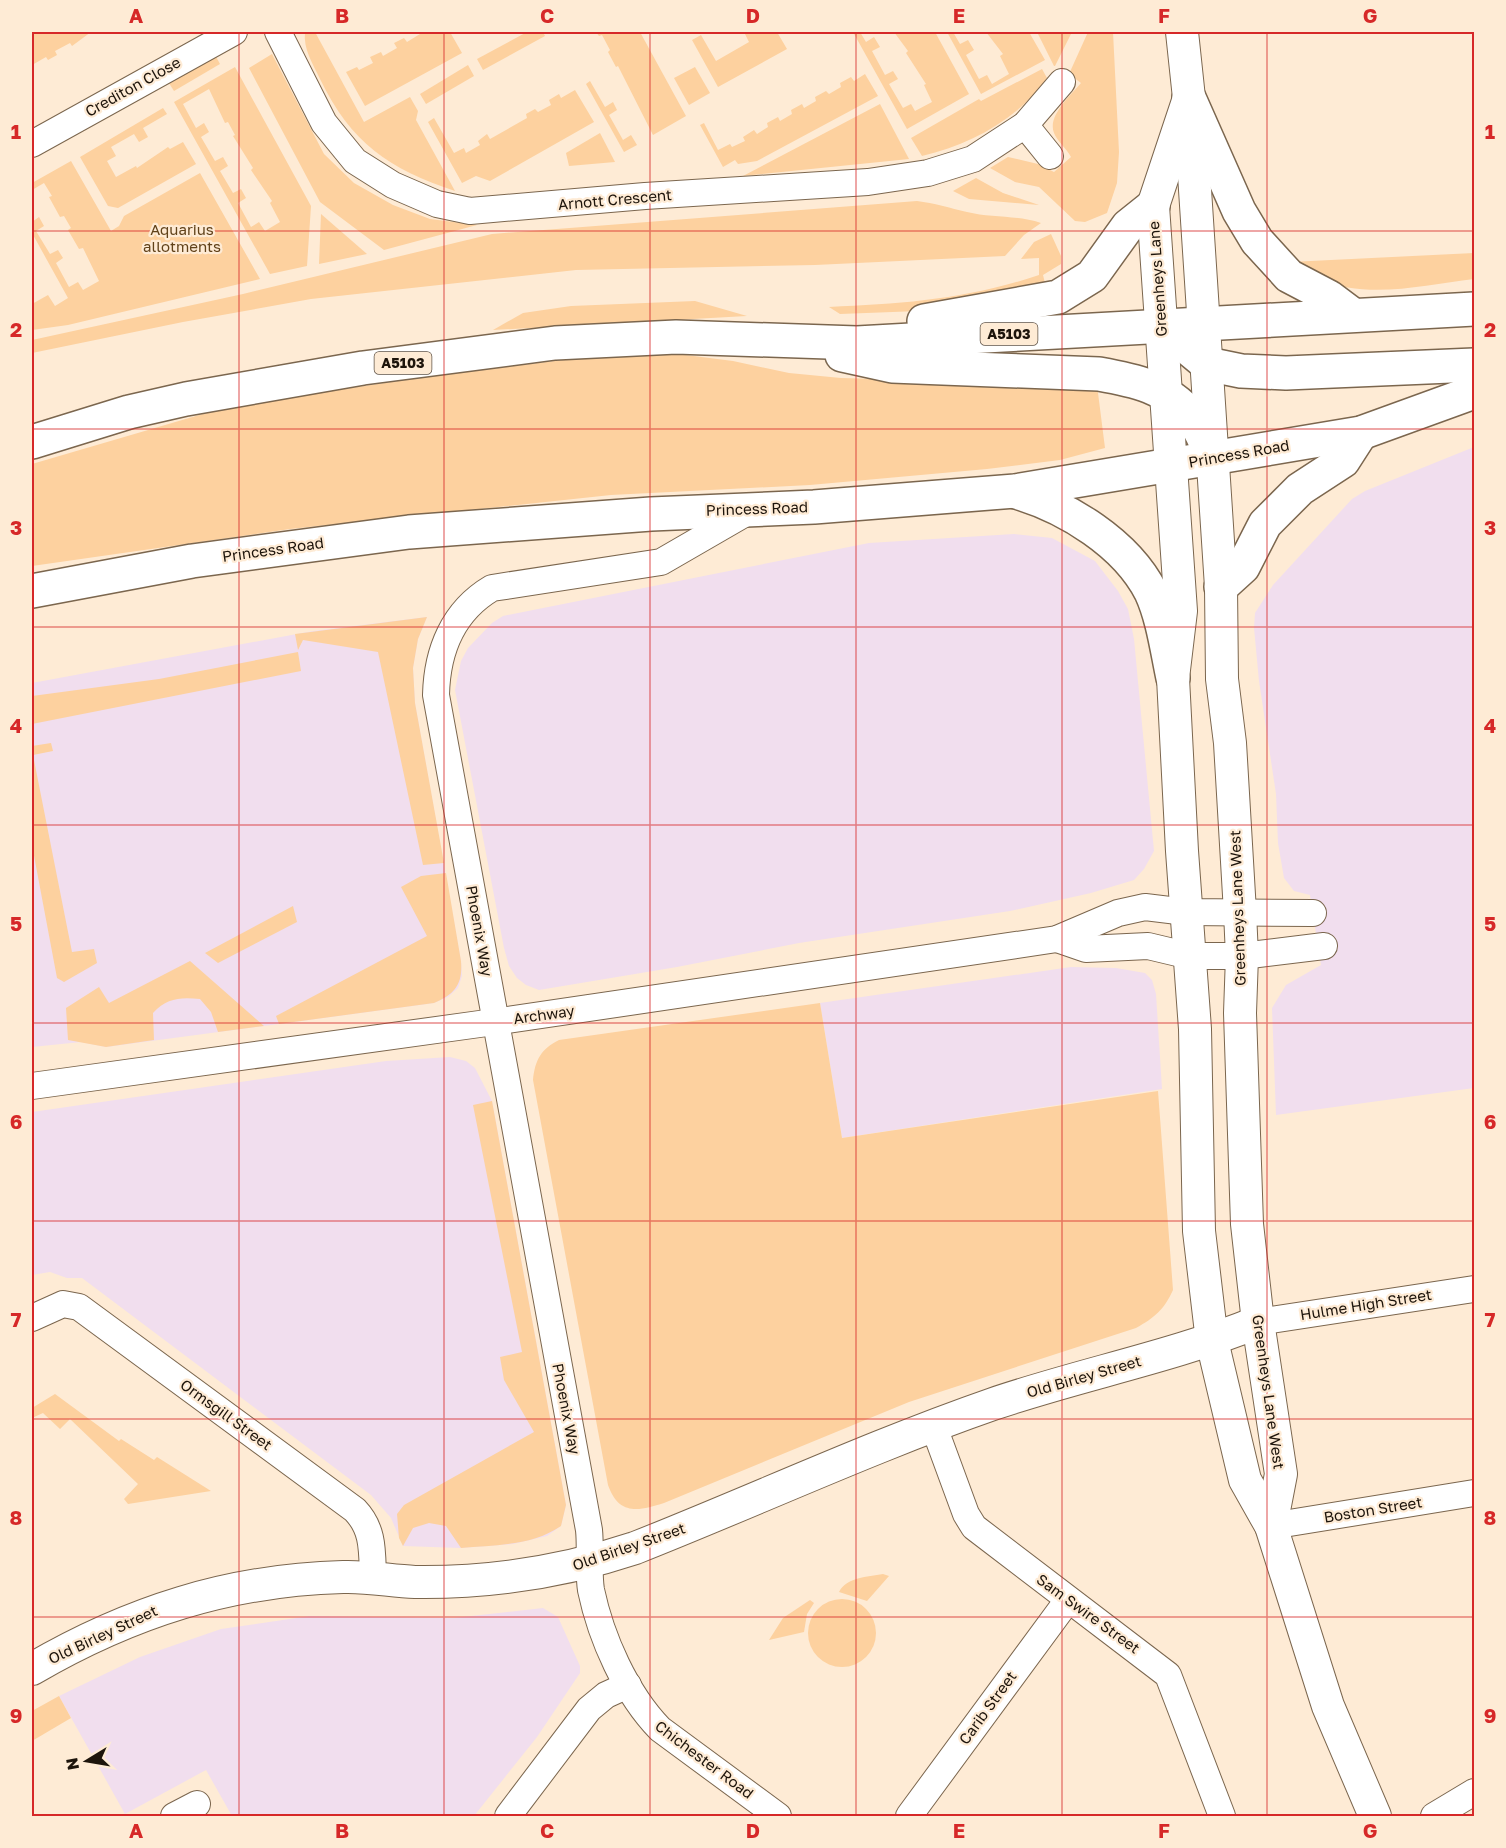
<svg xmlns="http://www.w3.org/2000/svg" width="1506" height="1848" font-family="'Golos Text',sans-serif">
<rect width="100%" height="100%" fill="#feebd5"/>
<g fill="#f1deee">
<polygon points="1474,447 1474,1088 1276,1115 1272,1008 1286,985 1321,965 1310,895 1294,891 1284,878 1278,843 1276,794 1259,681 1254,628 1255,613 1273,585 1352,499 1365,491"/>
<polygon points="1014,534 1052,538 1095,561 1118,591 1128,609 1134,639 1154,851 1144,869 1134,880 1091,893 1010,911 799,943 677,967 539,990 526,985 517,978 509,966 504,948 455,690 461,661 468,648 492,623 503,616 869,543"/>
<polygon points="427,617 418,639 413,668 415,703 461,961 462,976 458,988 448,997 434,1003 279,1024 106,1047 81,1042 32,1047 32,683 313,631"/>
<polygon points="1071,967 1116,968 1145,973 1152,980 1156,994 1162,1089 842,1138 820,1003"/>
<polygon points="450,1057 466,1061 475,1068 492,1101 566,1505 561,1526 547,1536 513,1544 461,1548 403,1546 391,1518 371,1495 82,1278 67,1278 50,1272 32,1275 32,1112 386,1061"/>
<polygon points="543,1608 558,1617 580,1666 580,1673 537,1737 474,1816 232,1816 206,1770 125,1814 59,1696 140,1657 221,1629 310,1616 453,1618"/>
</g>
<g fill="#fdd19f" fill-rule="evenodd">
<polygon points="32,32 91,32 72,46 70,43 55,51 57,55 48,60 46,57 32,65"/>
<path d="M305,32H315L364,122L410,97L418,111L416,120L455,191C389,169 351,143 320,79C313,64 303,49 305,32Z"/>
<polygon points="419,32 450,32 462,53 365,106 346,72 357,67 359,70 373,63 370,57 381,52 383,56 397,48 394,43 404,38 407,42 420,34"/>
<polygon points="527,32 543,32 545,36 483,70 477,59"/>
<polygon points="596,32 640,32 686,116 653,135 618,66 616,67 608,52 610,50 602,35 599,36"/>
<polygon points="744,32 777,32 787,49 718,87 692,40 701,35 716,61 749,42"/>
<polygon points="853,32 860,32 866,42 874,37 880,47 872,51 885,75 893,71 898,79 889,84 903,108 911,104 915,111 932,102 924,85 926,84 906,53 908,51 894,32 935,32 969,94 907,129"/>
<polygon points="947,32 953,32 960,44 968,40 974,50 966,55 979,79 987,75 992,84 1009,74 1000,56 1003,54 986,32 1029,32 1045,60 981,94"/>
<polygon points="1037,32 1072,32 1055,66 1054,66"/>
<path d="M1088,32H1113L1119,152L1117,183L1107,213L1085,222L1075,221L1039,187L1015,182L990,168L1008,157L1038,164L1054,172L1071,157C1067,149 1057,141 1054,133C1047,116 1071,95 1081,83L1069,74Z"/>
<polygon points="214,53 220,64 174,91 167,80"/>
<polygon points="272,54 324,154 354,183 393,205 430,219 477,225 384,250 320,202 249,68"/>
<polygon points="468,65 474,76 426,104 420,94"/>
<path d="M235,67L311,206L307,266L270,274L174,102ZM209,89L225,123L228,122L235,135L233,136L253,168L251,170L272,201L270,203L280,222L265,231L259,222L251,227L238,203L246,198L241,189L233,193L220,171L228,166L223,157L215,161L201,137L209,132L204,123L196,128L183,104Z"/>
<polygon points="695,67 710,93 689,105 674,78"/>
<path d="M1042,69L1047,78C1017,120 971,144 922,156L911,138L979,99L981,101Z"/>
<polygon points="865,74 878,96 757,161 738,164 735,160 723,167 700,125 704,123 718,150 730,144 732,147 745,141 743,137 754,130 757,134 768,127 767,123 778,117 780,121 792,114 791,110 802,104 804,108 816,101 815,97 826,91 829,94 841,87 840,83 851,77 854,81"/>
<polygon points="590,81 605,107 613,102 617,110 609,115 623,140 631,135 637,145 624,152 586,84"/>
<polygon points="575,90 594,122 490,181 476,176 462,183 428,122 434,118 454,153 464,148 466,153 480,145 478,141 487,134 490,139 527,118 526,114 535,109 538,112 551,105 549,100 559,94 561,98"/>
<polygon points="880,104 909,159 743,176"/>
<polygon points="163,108 167,114 143,128 148,137 139,142 134,134 111,147 116,156 107,161 116,177 136,166 137,168 168,147 170,149 183,142 196,164 118,208 108,206 80,157"/>
<polygon points="600,133 615,162 569,166 566,153"/>
<polygon points="71,161 111,231 119,226 124,216 200,173 260,279 68,325 32,330 32,304 48,295 55,306 68,298 32,233 32,222 39,217 44,226 36,231 50,254 58,250 63,258 56,263 69,287 78,282 83,290 99,281 83,248 79,249 68,230 71,228 64,216 60,217 49,197 52,196 44,183 32,190 32,183"/>
<polygon points="976,178 1003,193 1039,205 969,199 953,191"/>
<path d="M917,201C934,203 950,208 967,212C991,218 1017,215 1041,223L1024,235L1005,256L815,265L576,270L311,299L183,322L32,353V340L243,294L492,234Z"/>
<polygon points="321,214 367,254 319,264"/>
<path d="M1051,234L1061,256V264L1043,275L1046,287L919,311L840,314L829,307C903,304 968,299 1039,275V258L1021,259L1034,242Z"/>
<path d="M1474,253V279C1424,285 1367,300 1319,279C1309,275 1300,268 1290,262Z"/>
<polygon points="695,301 747,316 493,330 523,313 571,306"/>
<polygon points="670,353 733,361 789,373 841,378 1097,385 1105,448 1060,460 987,469 810,485 611,495 290,529 32,566 32,464 230,406 418,378 602,355"/>
<polygon points="427,617 418,639 413,668 415,703 444,863 423,865 378,652 303,640 298,650 295,634"/>
<polygon points="298,652 301,671 32,724 32,696 159,679"/>
<polygon points="51,743 53,751 33,755 72,952 94,949 97,963 64,982 57,978 32,845 32,746"/>
<path d="M446,873L461,961C463,984 455,994 434,1003L279,1024L276,1016L427,936L401,887L421,876Z"/>
<polygon points="293,906 297,922 218,963 205,953"/>
<path d="M190,961L264,1026L218,1032L211,1012L200,999C180,997 167,998 153,1013L154,1040L106,1047L68,1040L66,1008L99,987L109,1003Z"/>
<path d="M820,1003L842,1138L1158,1091L1173,1290C1164,1310 1154,1318 1136,1328L909,1402L664,1503C639,1511 619,1516 608,1485L533,1080C535,1060 541,1049 559,1040Z"/>
<path d="M492,1101L566,1505L561,1526C532,1546 495,1545 461,1548L446,1526L429,1523L413,1528L403,1546L399,1538L397,1514L404,1505L534,1432L504,1380L500,1357L522,1352L473,1105Z"/>
<polygon points="55,1394 119,1441 121,1439 154,1460 157,1457 211,1491 128,1504 124,1499 138,1484 70,1419 60,1429 43,1413 32,1418 32,1408"/>
<path d="M883,1574L889,1576L867,1601L839,1592C847,1577 867,1577 883,1574Z"/>
<circle cx="842" cy="1633" r="34"/>
<polygon points="810,1600 814,1603 807,1614 804,1632 769,1640 783,1618"/>
<polygon points="59,1696 71,1718 32,1741 32,1711"/>
</g>
<g fill="none" stroke-linecap="round" stroke-linejoin="round">
<g stroke="#7b664e" stroke-width="28">
<g id="minor">
<polyline points="278,32 324,123 355,161 393,185 437,204 470,211 645,196 868,182 928,173 973,159 1025,125 1062,82"/>
<polyline points="1025,125 1050,156"/>
<polyline points="32,144 234,32"/>
<path d="M751,510L661,562L492,588C453,611 437,651 436,695L589,1530C591,1549 588,1571 591,1590C601,1638 626,1694 660,1729L778,1816"/>
<polyline points="1057,939 1086,949 1148,946 1190,956 1242,956 1324,946"/>
<polyline points="32,1086 494,1022 1057,939 1118,913 1145,907 1186,912 1313,913"/>
<path d="M32,1318L63,1304L79,1307L355,1510C374,1530 372,1551 373,1578"/>
<polyline points="1258,1322 1474,1289"/>
<polyline points="934,1427 966,1514 974,1527 1168,1675 1222,1816"/>
<polyline points="1271,1526 1474,1493"/>
<polyline points="174,1816 197,1804"/>
<polyline points="508,1816 589,1709 606,1695 628,1685"/>
<polyline points="909,1816 1068,1600"/>
<polyline points="1434,1816 1474,1792"/>
</g>
</g>
<g stroke="#7b664e" stroke-width="34">
<g id="tertiary">
<polyline points="1182,32 1189,98 1221,587 1222,679 1230,743 1240,912 1242,956 1240,1013 1247,1224 1258,1322 1281,1474 1271,1526"/>
<polyline points="1189,98 1153,206 1181,611 1173,678 1182,851 1195,1029 1199,1231 1212,1341 1245,1480 1271,1526 1328,1706 1375,1816"/>
<path d="M32,1669C130,1612 229,1580 343,1577C367,1576 391,1581 415,1582C491,1583 563,1572 635,1548C754,1501 872,1446 993,1404C1081,1374 1172,1357 1258,1322"/>
</g>
</g>
<g stroke="#7b664e" stroke-width="36">
<g id="trunk">
<polyline points="1189,98 1239,211 1257,241 1289,276 1329,297 1353,315"/>
<polyline points="924,321 1058,297 1092,276 1128,226 1153,206"/>
<polyline points="1161,326 1207,364 1241,371 1286,373 1474,365"/>
<path d="M842,355L892,366L1099,374C1133,380 1168,387 1191,416C1200,427 1206,445 1213,458"/>
<polyline points="32,442 129,412 186,399 363,368 555,343 676,337 857,343 1474,309"/>
<path d="M1016,492C1067,507 1126,543 1151,592C1163,618 1167,650 1173,678"/>
<polyline points="1221,587 1243,567 1265,524 1300,489 1343,461 1361,433"/>
<polyline points="32,591 192,561 409,532 651,514 814,507 1015,491 1361,433 1474,392"/>
</g>
</g>
<use href="#minor" stroke="#fff" stroke-width="26"/>
<use href="#tertiary" stroke="#fff" stroke-width="32"/>
<use href="#trunk" stroke="#fff" stroke-width="33"/>
</g>
<path fill="none" stroke="#d62828" stroke-width="1.5" stroke-opacity="0.55" d="M239,32V1816M444,32V1816M650,32V1816M856,32V1816M1062,32V1816M1267,32V1816M32,231H1474M32,429H1474M32,627H1474M32,825H1474M32,1023H1474M32,1221H1474M32,1419H1474M32,1617H1474"/>
<g text-anchor="middle" stroke-width="4.5" stroke-linejoin="round" paint-order="stroke">
<g fill="#feebd5" stroke="#605448" stroke-width="1.5">
<rect x="980.5" y="323" width="57" height="22" rx="4.5"/>
<rect x="374.5" y="352" width="57" height="22" rx="4.5"/>
</g>
<g font-size="14" font-weight="bold" fill="#1d140b">
<text x="1009" y="339">A5103</text>
<text x="403" y="368">A5103</text>
</g>
<g font-size="15" fill="#1d140b" stroke="#feebd5">
<text transform="translate(133 87) rotate(-29)" y="5">Crediton Close</text>
<text transform="translate(615 200) rotate(-5)" y="5">Arnott Crescent</text>
<text transform="translate(1158 279) rotate(-94)" y="5">Greenheys Lane</text>
<text transform="translate(1239 454) rotate(-10)" y="5">Princess Road</text>
<text transform="translate(757 509) rotate(-2)" y="5">Princess Road</text>
<text transform="translate(273 550) rotate(-8)" y="5">Princess Road</text>
<text transform="translate(1238 908) rotate(-92)" y="5">Greenheys Lane West</text>
<text transform="translate(479 931) rotate(80)" y="5">Phoenix Way</text>
<text transform="translate(544 1015) rotate(-8)" y="5">Archway</text>
<text transform="translate(1366 1305) rotate(-9)" y="5">Hulme High Street</text>
<text transform="translate(1084 1377) rotate(-16)" y="5">Old Birley Street</text>
<text transform="translate(1268 1392) rotate(82)" y="5">Greenheys Lane West</text>
<text transform="translate(566 1409) rotate(79)" y="5">Phoenix Way</text>
<text transform="translate(226 1415) rotate(36)" y="5">Ormsgill Street</text>
<text transform="translate(1373 1510) rotate(-9)" y="5">Boston Street</text>
<text transform="translate(629 1547) rotate(-19)" y="5">Old Birley Street</text>
<text transform="translate(1088 1614) rotate(36)" y="5">Sam Swire Street</text>
<text transform="translate(103 1635) rotate(-25)" y="5">Old Birley Street</text>
<text transform="translate(988 1708) rotate(-54)" y="5">Carib Street</text>
<text transform="translate(704 1760) rotate(37)" y="5">Chichester Road</text>
</g>
<g font-size="15" fill="#61421a" stroke="#feebd5">
<text x="182" y="235">Aquarius<tspan x="182" dy="17">allotments</tspan></text>
</g>
</g>
<rect width="1506" height="1848" fill="none" stroke="#feebd5" stroke-width="66"/>
<g transform="translate(87 1761) rotate(259)" stroke="#feebd5" stroke-width="4.5" paint-order="stroke">
<path d="M0-4.5L10 22L0 15L-10 22Z" fill="#1d140b"/>
<text y="-9" font-size="16" font-weight="bold" text-anchor="middle" fill="#1d140b">N</text>
</g>
<rect x="33" y="33" width="1440" height="1782" fill="none" stroke="#d62828" stroke-width="2"/>
<g font-size="20" text-anchor="middle" font-weight="bold" fill="#d62828">
<text x="136" y="23">A</text>
<text x="342" y="23">B</text>
<text x="547" y="23">C</text>
<text x="753" y="23">D</text>
<text x="959" y="23">E</text>
<text x="1164" y="23">F</text>
<text x="1370" y="23">G</text>
<text x="16" y="139">1</text>
<text x="1490" y="139">1</text>
<text x="16" y="337">2</text>
<text x="1490" y="337">2</text>
<text x="16" y="535">3</text>
<text x="1490" y="535">3</text>
<text x="16" y="733">4</text>
<text x="1490" y="733">4</text>
<text x="16" y="931">5</text>
<text x="1490" y="931">5</text>
<text x="16" y="1129">6</text>
<text x="1490" y="1129">6</text>
<text x="16" y="1327">7</text>
<text x="1490" y="1327">7</text>
<text x="16" y="1525">8</text>
<text x="1490" y="1525">8</text>
<text x="16" y="1723">9</text>
<text x="1490" y="1723">9</text>
<text x="136" y="1838">A</text>
<text x="342" y="1838">B</text>
<text x="547" y="1838">C</text>
<text x="753" y="1838">D</text>
<text x="959" y="1838">E</text>
<text x="1164" y="1838">F</text>
<text x="1370" y="1838">G</text>
</g>
</svg>
